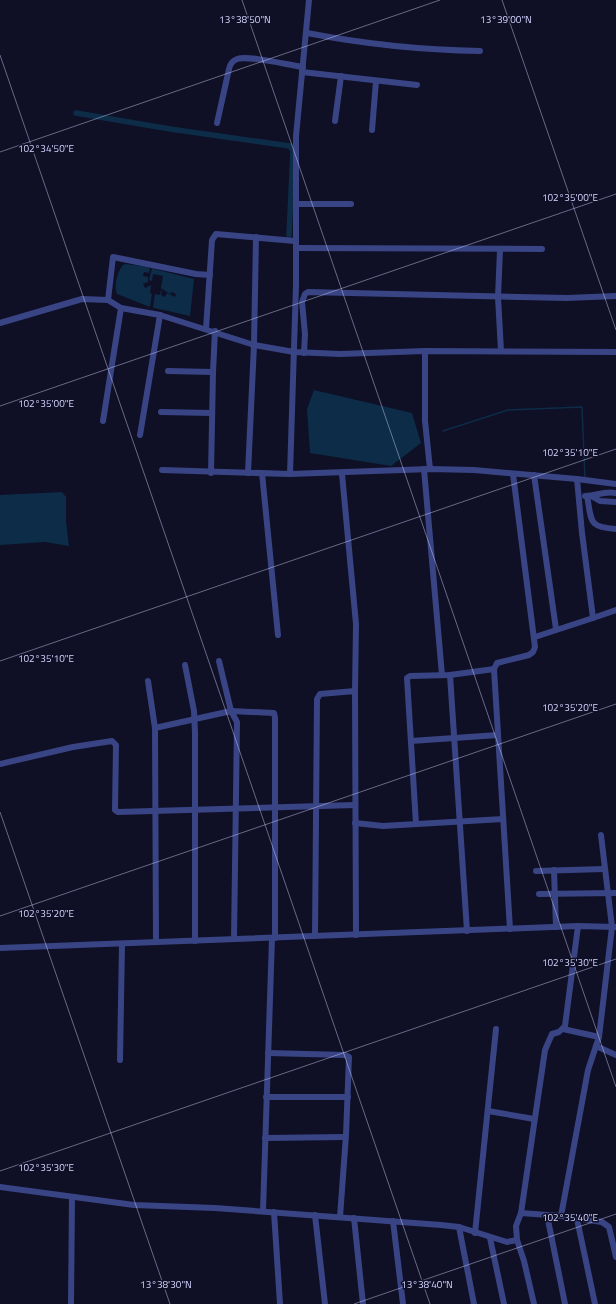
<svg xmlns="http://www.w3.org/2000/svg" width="616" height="1304" font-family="'Titillium Web',sans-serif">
<rect width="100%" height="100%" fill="#0f0f26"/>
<g fill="#0c2c48">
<path d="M125,264L142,266L194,279L190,316L150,307L117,294C113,287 118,267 125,264Z"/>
<polygon points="314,390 412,413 421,443 391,466 310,453 307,409"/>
<polygon points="62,492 66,497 66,521 69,546 45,542 0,545 0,495"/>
</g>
<polygon fill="#0f0f26" points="150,268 152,268 149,280 152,281 153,274 163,276 161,288 170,294 171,292 176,294 175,297 167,293 165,297 161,295 162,291 161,290 160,295 155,294 153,308 150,307 152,294 150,293 151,285 145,288 143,284 148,282 148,277 143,276 144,272 149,273"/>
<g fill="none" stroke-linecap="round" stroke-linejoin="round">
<polyline stroke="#0c2c48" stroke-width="1.5" points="443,431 508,410 582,407 585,479"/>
<polyline stroke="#0c2c48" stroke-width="5.5" points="76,113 170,129 290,146 293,151 289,235"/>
<g stroke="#394485" stroke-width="6">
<path d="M307,33C364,44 422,50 480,51"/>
<polyline points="302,72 417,85"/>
<polyline points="335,121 341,76"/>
<path d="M217,123L229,69C230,64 232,61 237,59C249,55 288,65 303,67"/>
<polyline points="372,130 376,81"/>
<polyline points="296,204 351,204"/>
<polyline points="296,248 542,249"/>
<polyline points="500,250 498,297 501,351"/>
<polyline points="108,300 113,257 196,274 210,275"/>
<polyline points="0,323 82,299 108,300 121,308 160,315 254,345 294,352 340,354 425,351 616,352"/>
<polyline points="206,329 212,240 216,234 295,241"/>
<polyline points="425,351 425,421 430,469"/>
<polyline points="304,353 305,334 302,302 305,294 308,292 567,298 616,296"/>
<polyline points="168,371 213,372"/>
<polyline points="161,412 212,413"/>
<polyline points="103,421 121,308"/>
<polyline points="140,435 160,315"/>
<polyline points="424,469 442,675"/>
<polyline points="162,470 290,474 430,469 474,470 577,479"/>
<polyline points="211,473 213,372 215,331"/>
<polyline points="248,473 254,345 256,237"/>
<polyline points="262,473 278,635"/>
<polyline points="290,474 296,285 296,136 309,0"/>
<polyline points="342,474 356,624 355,691"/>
<polyline points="534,475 556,629"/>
<path d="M585,496C597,496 602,491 616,493"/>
<path d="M587,496C592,522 588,527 616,529"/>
<polyline points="591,496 600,501 616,502"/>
<polyline points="593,618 616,610"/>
<polyline points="535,637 593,618 582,533 577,479 616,484"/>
<polyline points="219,661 231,711 237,722 234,939"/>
<polyline points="185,665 194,711 195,733 195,941"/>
<polyline points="450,675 467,931"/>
<polyline points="148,681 155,728 156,942"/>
<polyline points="155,728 231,711 274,713 275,718 275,938"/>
<polyline points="411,741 498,735"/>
<polyline points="0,764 73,747 112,741 116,745 115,810 118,812 355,805"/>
<polyline points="355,823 383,826 503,819"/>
<polyline points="416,824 407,678 410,676 450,675 494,669"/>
<polyline points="554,870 556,927"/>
<polyline points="536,871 604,869"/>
<polyline points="539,894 616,893"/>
<polyline points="510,929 494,669 497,663 529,655 533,652 535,647 513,474"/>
<polyline points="315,936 317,699 320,694 355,691 356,935"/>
<polyline points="0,948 578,926 616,927"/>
<polyline points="563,1029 599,1037"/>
<polyline points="596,1046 616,1055"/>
<polyline points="268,1053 345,1055 349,1057 346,1135 340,1217"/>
<polyline points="120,1060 122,944"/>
<polyline points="266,1097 348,1097"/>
<polyline points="488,1111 534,1119"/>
<polyline points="265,1138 345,1137"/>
<polyline points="0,1187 134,1205 215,1208 441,1225 459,1227 507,1242 517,1240"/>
<polyline points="263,1211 272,938"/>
<polyline points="274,1212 280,1304"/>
<polyline points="521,1213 545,1050 552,1034 559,1032 565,1026 578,926"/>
<polyline points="315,1215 325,1304"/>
<polyline points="547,1215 565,1304"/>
<polyline points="561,1216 588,1070 599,1037 612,927 601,835"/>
<polyline points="354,1218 363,1304"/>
<polyline points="577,1219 595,1304"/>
<polyline points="393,1221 403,1304"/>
<polyline points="459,1227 474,1304"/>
<polyline points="475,1233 496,1029"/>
<polyline points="490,1238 504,1304"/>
<polyline points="71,1304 72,1197"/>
<polyline points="534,1304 524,1261 517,1240 516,1226 521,1213 561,1216 602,1222 609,1227 616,1257"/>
</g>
</g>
<path fill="none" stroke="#d4d6ff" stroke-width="1" stroke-opacity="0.45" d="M242,0L616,1087M502,0L616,330M0,55L430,1304M0,152L440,0M0,406L616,194M0,661L616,449M0,812L170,1304M0,916L616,704M0,1171L616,959M354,1304L616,1214"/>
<g font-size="10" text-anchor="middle" fill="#d4d6ff" stroke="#0f0f26" stroke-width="3" stroke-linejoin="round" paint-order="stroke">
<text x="245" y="23">13°38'50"N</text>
<text x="506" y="23">13°39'00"N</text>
<text x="46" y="152">102°34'50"E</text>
<text x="570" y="201">102°35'00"E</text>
<text x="46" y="407">102°35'00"E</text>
<text x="570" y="456">102°35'10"E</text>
<text x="46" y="662">102°35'10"E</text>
<text x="570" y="711">102°35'20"E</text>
<text x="46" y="917">102°35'20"E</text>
<text x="570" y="966">102°35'30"E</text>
<text x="46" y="1171">102°35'30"E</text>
<text x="570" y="1221">102°35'40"E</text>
<text x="166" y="1288">13°38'30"N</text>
<text x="427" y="1288">13°38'40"N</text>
</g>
</svg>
